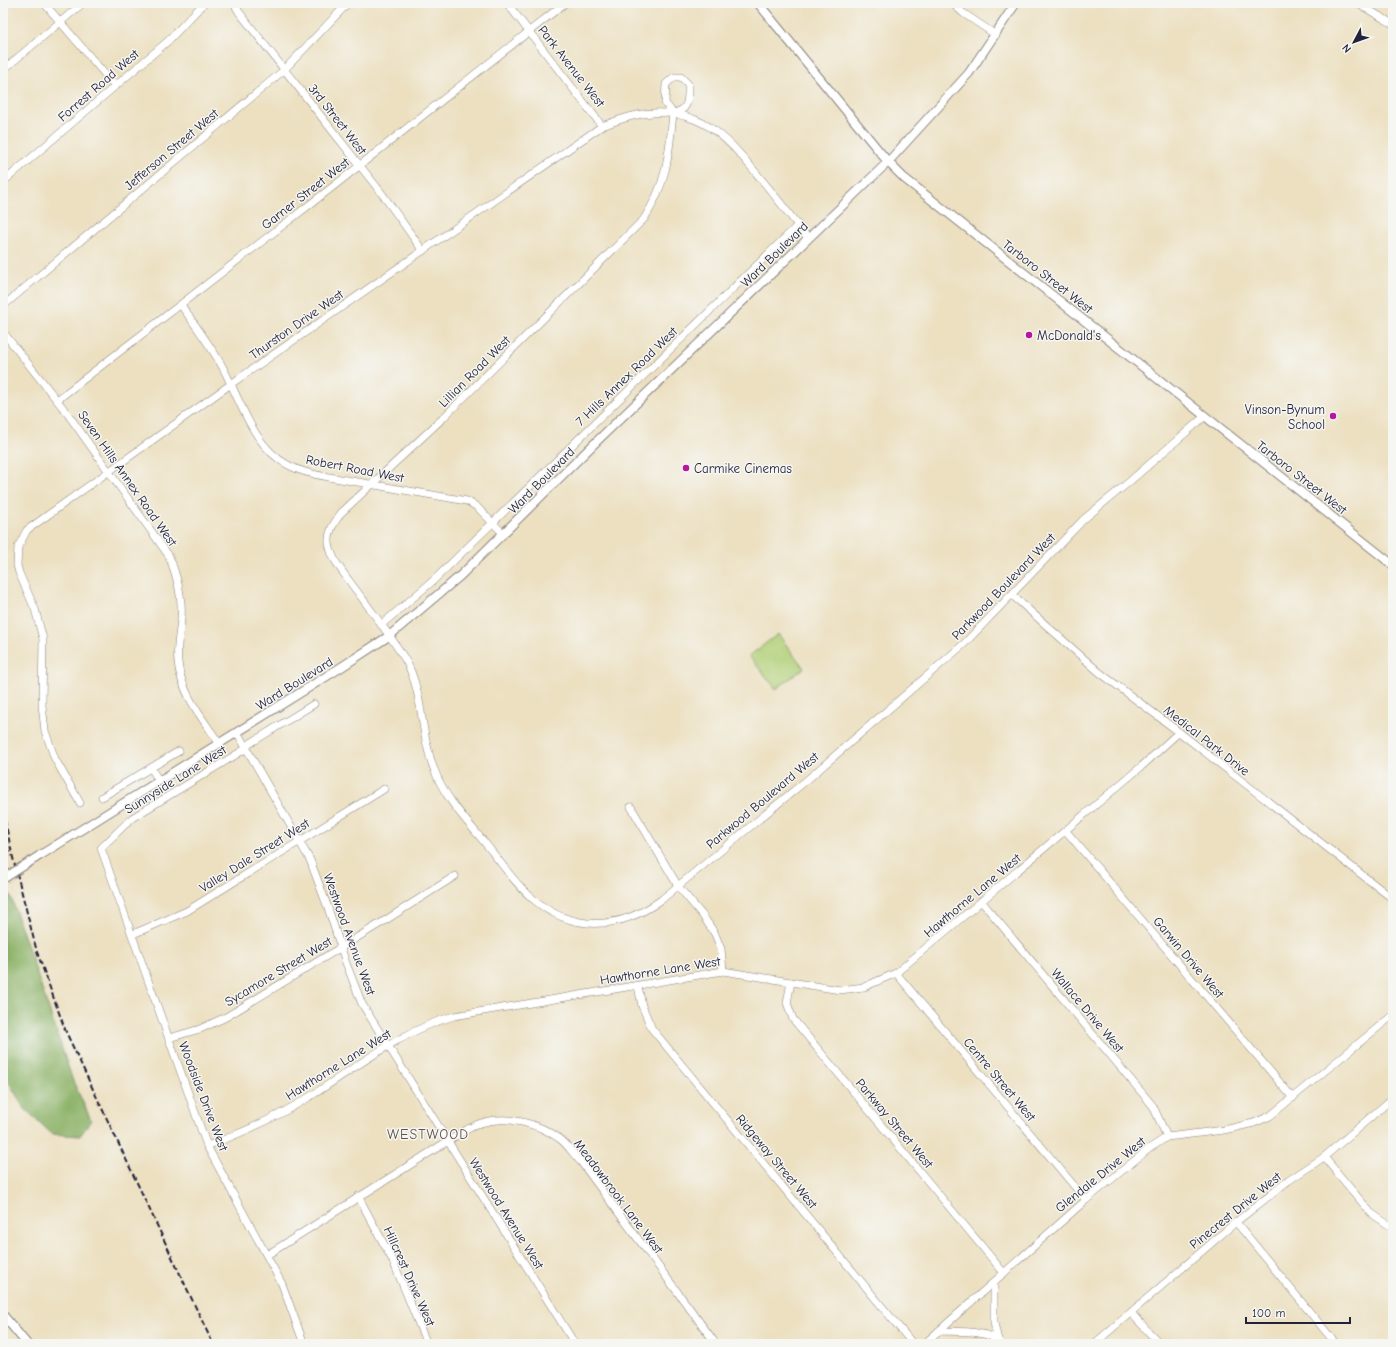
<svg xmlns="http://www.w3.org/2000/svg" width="1396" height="1347" font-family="'Comic Neue',sans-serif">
<rect width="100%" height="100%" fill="#f6f6f2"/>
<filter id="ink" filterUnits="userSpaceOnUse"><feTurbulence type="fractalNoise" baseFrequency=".025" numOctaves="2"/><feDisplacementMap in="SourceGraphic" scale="8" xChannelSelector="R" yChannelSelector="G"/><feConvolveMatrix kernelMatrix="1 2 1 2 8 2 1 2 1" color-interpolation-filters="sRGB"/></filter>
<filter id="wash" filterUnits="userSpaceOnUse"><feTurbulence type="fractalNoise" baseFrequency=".012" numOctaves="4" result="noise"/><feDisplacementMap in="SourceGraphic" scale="16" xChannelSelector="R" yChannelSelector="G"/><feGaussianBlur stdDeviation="0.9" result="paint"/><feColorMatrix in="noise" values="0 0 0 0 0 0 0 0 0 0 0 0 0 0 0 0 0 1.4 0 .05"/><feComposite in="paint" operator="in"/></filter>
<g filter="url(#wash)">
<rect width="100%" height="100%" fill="#ece0c1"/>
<polygon fill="#b0cf76" stroke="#697858" points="778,634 804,668 776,689 749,656"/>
<polygon fill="#8cb267" stroke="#576a51" points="10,894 73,1081 91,1120 80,1136 52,1134 24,1108 3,1072 3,898"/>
</g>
<g filter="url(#ink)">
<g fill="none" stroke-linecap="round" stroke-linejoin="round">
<g stroke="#87817e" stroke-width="8">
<g id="minor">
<polyline points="44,3 115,86"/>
<polyline points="234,3 239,12 383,195 423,251"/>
<polyline points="507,3 602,126"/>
<polyline points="952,3 963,13 996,35"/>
<polyline points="1357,3 1393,24"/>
<polyline points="3,70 83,3"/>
<path d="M674,77H681L688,84C688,98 690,110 673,113L665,103L666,84Z"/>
<path d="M673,113C669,155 667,183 644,219L442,419L341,513C335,522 328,530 329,543C331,560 346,576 356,590C373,613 391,636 406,661C424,694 420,735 434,769C444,797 466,820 485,843C500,861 514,883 532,898C572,933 620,930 661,900L808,779L965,643L1084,519L1129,482L1205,416"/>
<polyline points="3,182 168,41 204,3"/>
<path d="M181,305C195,325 210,345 222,366C240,399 253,447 288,465C301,472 315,475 329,477L467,501L477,507L504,534"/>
<polyline points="3,306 284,70 348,3"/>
<path d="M3,332L67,413L169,556C177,576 183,597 181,619C180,633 176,647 178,662C181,693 202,718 219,743"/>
<polyline points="57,400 335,185 565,3"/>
<polyline points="1012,595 1099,672 1179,732 1393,899"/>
<polyline points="381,625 434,580 798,225"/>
<polyline points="237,732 310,860 328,908 346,963 362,1004 575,1344"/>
<polyline points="246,746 314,704"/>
<polyline points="247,748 132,818 101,848 207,1146 282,1284 304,1344"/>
<polyline points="151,768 159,781"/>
<polyline points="102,797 179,751"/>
<path d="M80,803L55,759L45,731L42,705L43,639L35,609L19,573L17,565L18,547L27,530L231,384L602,126C619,120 634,114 652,113C705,110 730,141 761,179C777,198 792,218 808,238"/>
<polyline points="631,807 678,886 703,916 715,934 721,949 723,971"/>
<polyline points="1066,831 1293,1098"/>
<polyline points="982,902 1153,1106 1167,1137"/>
<polyline points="133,934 187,911 384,789"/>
<polyline points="896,973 1086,1200"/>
<polyline points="791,982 787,1003 793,1019 1004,1273"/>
<polyline points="638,986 642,1006 652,1029 913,1344"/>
<polyline points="169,1038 200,1029 226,1017 381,923 455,876"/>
<path d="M207,1146C245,1132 280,1116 314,1094C358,1066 403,1030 454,1016L723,971L840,990L864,987L896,973L1142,766L1179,732"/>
<polyline points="1324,1157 1371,1213 1393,1228"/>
<polyline points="358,1196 393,1261 427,1344"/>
<polyline points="1236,1222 1336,1344"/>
<path d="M267,1255L448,1141C458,1135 469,1127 481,1123C506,1115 539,1123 560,1139C568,1145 574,1155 581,1162L716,1344"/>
<polyline points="994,1282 994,1323 998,1340"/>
<polyline points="1131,1313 1160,1344"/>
<path d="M939,1331C959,1332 987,1329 1002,1344"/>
<polyline points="924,1344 1086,1200 1150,1148 1167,1137 1224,1130 1254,1123 1270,1116 1393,1015"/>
<polyline points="1094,1344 1236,1222 1288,1181 1324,1157 1393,1098"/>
</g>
</g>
<g stroke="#87817e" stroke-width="10">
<g id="major">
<polyline points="758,3 888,162 904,178 1393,565"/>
<polyline points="39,856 343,666 389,636 460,576 598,440 888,162 969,73 1016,3"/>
<polyline points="3,1315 27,1344"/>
</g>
</g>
<use href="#minor" stroke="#fff" stroke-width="7"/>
<use href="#major" stroke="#fff" stroke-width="8"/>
<polyline stroke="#22223b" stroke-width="2" stroke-dasharray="6 3" stroke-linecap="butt" points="3,811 12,854 37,952 66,1032 213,1344"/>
<g stroke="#87817e" stroke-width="10" stroke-linecap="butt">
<polyline id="major-bridge" points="3,879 39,856"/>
</g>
<use href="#major-bridge" stroke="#fff" stroke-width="8"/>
</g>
</g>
<g fill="#b5179e" stroke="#f6f6f2" stroke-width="1.5">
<circle cx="1029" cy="335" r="4"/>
<circle cx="1333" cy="416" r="4"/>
<circle cx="686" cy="468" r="4"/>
</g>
<g text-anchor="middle" stroke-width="3" stroke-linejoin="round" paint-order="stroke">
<g font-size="13" fill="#22223b" stroke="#f6f6f2">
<text transform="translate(572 66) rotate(52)" y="5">Park Avenue West</text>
<text transform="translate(98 85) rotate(-41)" y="5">Forrest Road West</text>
<text transform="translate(338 119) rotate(52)" y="5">3rd Street West</text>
<text transform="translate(171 149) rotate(-40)" y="5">Jefferson Street West</text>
<text transform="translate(305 193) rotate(-38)" y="5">Garner Street West</text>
<text transform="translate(774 254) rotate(-44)" y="5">Ward Boulevard</text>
<text transform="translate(1048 276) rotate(38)" y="5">Tarboro Street West</text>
<text transform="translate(296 324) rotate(-35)" y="5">Thurston Drive West</text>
<text transform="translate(474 371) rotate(-45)" y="5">Lillian Road West</text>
<text transform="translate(626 376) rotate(-44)" y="5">7 Hills Annex Road West</text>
<text transform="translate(355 468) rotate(11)" y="5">Robert Road West</text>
<text transform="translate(1302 477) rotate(38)" y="5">Tarboro Street West</text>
<text transform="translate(128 478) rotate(55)" y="5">Seven Hills Annex Road West</text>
<text transform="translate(541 480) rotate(-45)" y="5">Ward Boulevard</text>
<text transform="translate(1003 586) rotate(-46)" y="5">Parkwood Boulevard West</text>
<text transform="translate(294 683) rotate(-32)" y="5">Ward Boulevard</text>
<text transform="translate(1207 740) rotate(38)" y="5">Medical Park Drive</text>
<text transform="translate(175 779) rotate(-32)" y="5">Sunnyside Lane West</text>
<text transform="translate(762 800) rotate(-40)" y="5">Parkwood Boulevard West</text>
<text transform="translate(254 855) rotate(-32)" y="5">Valley Dale Street West</text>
<text transform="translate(972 895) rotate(-40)" y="5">Hawthorne Lane West</text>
<text transform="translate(350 934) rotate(70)" y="5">Westwood Avenue West</text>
<text transform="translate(1189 957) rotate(50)" y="5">Garwin Drive West</text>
<text transform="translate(660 970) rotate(-9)" y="5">Hawthorne Lane West</text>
<text transform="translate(278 971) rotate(-31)" y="5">Sycamore Street West</text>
<text transform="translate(1088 1010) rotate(50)" y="5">Wallace Drive West</text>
<text transform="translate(338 1064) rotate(-32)" y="5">Hawthorne Lane West</text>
<text transform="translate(1000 1079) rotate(50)" y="5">Centre Street West</text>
<text transform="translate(204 1096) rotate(69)" y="5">Woodside Drive West</text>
<text transform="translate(895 1123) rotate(50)" y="5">Parkway Street West</text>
<text transform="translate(777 1161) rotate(50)" y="5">Ridgeway Street West</text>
<text transform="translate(1100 1174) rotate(-39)" y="5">Glendale Drive West</text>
<text transform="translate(619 1196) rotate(53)" y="5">Meadowbrook Lane West</text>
<text transform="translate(1235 1210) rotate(-39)" y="5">Pinecrest Drive West</text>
<text transform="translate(507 1213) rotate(58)" y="5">Westwood Avenue West</text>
<text transform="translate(410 1276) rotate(66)" y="5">Hillcrest Drive West</text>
</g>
<g font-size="13" fill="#22223b" stroke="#f6f6f2" text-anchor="start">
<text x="1037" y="340">McDonald's</text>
<text x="1325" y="414" text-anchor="end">Vinson-Bynum<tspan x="1325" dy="15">School</tspan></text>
<text x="694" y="473">Carmike Cinemas</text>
</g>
<g font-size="14" letter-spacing="1" fill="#60514f" stroke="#f6f6f2">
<text x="428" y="1139">WESTWOOD</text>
</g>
</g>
<rect width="1396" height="1347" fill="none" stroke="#f6f6f2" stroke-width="16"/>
<g transform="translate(1354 42) rotate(229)" stroke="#f6f6f2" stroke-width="3" paint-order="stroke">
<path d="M0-3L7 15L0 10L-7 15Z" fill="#22223b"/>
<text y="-6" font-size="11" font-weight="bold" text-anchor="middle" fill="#22223b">N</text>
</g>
<path d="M1246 1317v6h104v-6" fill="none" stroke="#22223b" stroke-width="2"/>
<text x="1252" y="1317" font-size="12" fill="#22223b" stroke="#f6f6f2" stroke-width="3" paint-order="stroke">100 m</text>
</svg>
